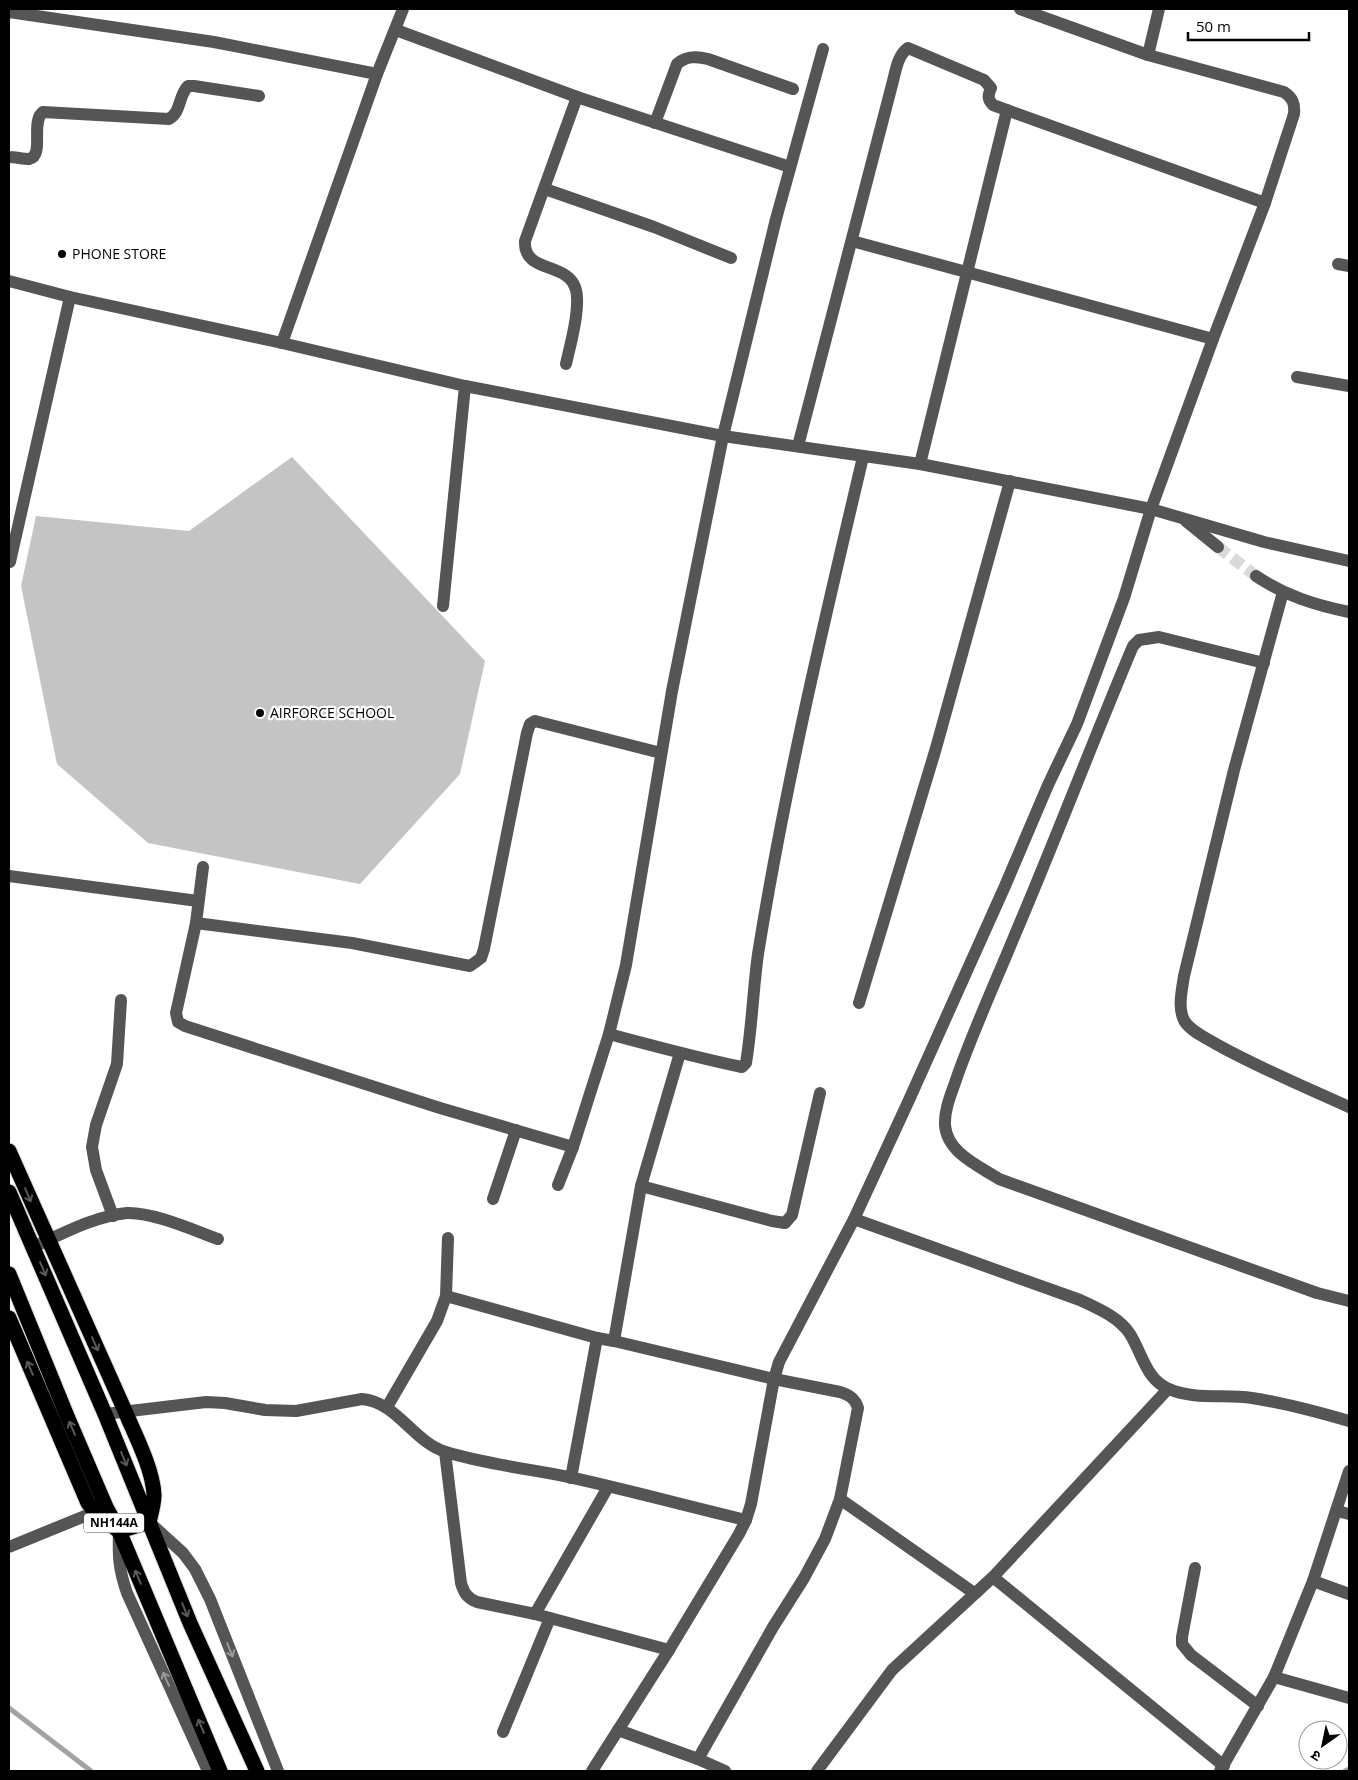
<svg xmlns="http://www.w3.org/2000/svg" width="1358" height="1780" font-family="'Open Sans','Noto Sans Devanagari',sans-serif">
<rect width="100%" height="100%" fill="#fff"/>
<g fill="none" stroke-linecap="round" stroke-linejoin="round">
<g stroke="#a3a3a3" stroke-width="5">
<polyline points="9,1708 91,1771"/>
<polyline points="1345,1771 1349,1769"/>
</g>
</g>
<polygon fill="#c4c4c4" points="292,457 485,661 460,774 360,884 148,843 57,764 21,586 36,516 189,531"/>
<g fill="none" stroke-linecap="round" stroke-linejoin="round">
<polyline stroke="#d9d9d9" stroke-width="12" stroke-dasharray="12 6" stroke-linecap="butt" points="1218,547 1256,576"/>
<g stroke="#dbdbdb" stroke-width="17">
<g id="highway">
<path d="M9,1151L125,1411C135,1435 153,1469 154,1495C154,1504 151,1514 149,1522L119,1531L95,1512L88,1503L9,1318"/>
<polyline points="9,1192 105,1414 190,1623 257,1771"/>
<polyline points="9,1274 67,1416 106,1507 119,1531 220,1771"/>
</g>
</g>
<g stroke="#555" stroke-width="12">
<path d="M1020,9L1148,55L1284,92C1293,98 1295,104 1294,114L1265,203"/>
<polyline points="9,12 214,42 377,74"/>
<polyline points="396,30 577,97 790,167"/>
<polyline points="1148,55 1159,9"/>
<path d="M655,123L677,64C686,56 696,56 708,59L793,89"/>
<path d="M9,157C15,157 23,159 29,159C45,156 30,121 43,112L169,119C182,111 178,96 188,86H194L259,96"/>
<polyline points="545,189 654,227 731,258"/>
<polyline points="852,241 1213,339"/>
<polyline points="1338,264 1349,266"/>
<polyline points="9,281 70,297 282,343 465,386 723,436 920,464 1151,509 1264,542 1349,561"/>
<polyline points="282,343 377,74 403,9"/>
<path d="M566,364C570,346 582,304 575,287C566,262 523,273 525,241L577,97"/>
<polyline points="1297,377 1349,386"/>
<polyline points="920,464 1007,110"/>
<polyline points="1186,521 1218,547"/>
<polyline points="10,562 70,297"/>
<path d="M1256,576C1286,596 1315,605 1349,612"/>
<path d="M1283,592L1234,770L1184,976C1182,990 1177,1009 1185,1022C1192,1032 1206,1038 1216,1044C1259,1068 1305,1087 1349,1107"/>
<polyline points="443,606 465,386"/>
<path d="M1264,663L1159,637L1139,640L1133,646C1092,743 1055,841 1014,937C995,983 975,1027 958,1074C953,1090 944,1108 945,1125C947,1153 979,1166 999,1179L1317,1293L1349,1301"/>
<polyline points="203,867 196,923 176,1013 178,1022 185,1026 440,1108 573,1147"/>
<polyline points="9,876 198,901"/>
<polyline points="196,923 352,943 470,966 481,958 484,949 527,733 530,724 535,721 661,753"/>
<polyline points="859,1003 936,748 1010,481"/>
<path d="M609,1034C654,1046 698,1058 742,1067L746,1063C752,1027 753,990 758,954C785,786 824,622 863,457"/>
<polyline points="558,1185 573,1147 609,1034 626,965 672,691 723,436 776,219 823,49"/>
<polyline points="641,1186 772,1221 785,1223 792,1215 820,1093"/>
<polyline points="493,1199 516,1130"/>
<polyline points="113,1216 96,1170 92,1147 96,1125 117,1064 121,1000"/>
<path d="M854,1219L1080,1300C1097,1308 1119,1317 1130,1334C1142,1353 1146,1380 1169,1389C1194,1400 1225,1394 1252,1398C1285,1403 1318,1412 1349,1421"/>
<path d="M33,1247C62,1234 95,1216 127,1213C153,1212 193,1230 218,1239"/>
<path d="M446,1296L597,1338L614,1341L774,1379L840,1392C849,1395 855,1398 858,1408L840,1499L825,1539L804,1578L773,1627L698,1759"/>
<polyline points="614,1341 641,1186 680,1053"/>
<polyline points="387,1407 437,1321 446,1296 448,1238"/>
<path d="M105,1414L206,1402L225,1403L265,1410L296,1411L362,1399C397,1402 413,1442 446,1452C485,1464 529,1469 569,1477C628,1490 687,1506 746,1520"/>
<path d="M445,1452L461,1583C464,1593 467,1598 477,1602L535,1614L669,1650"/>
<polyline points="571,1478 597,1338"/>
<polyline points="840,1499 974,1593"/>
<polyline points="1337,1511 1349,1514"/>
<polyline points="149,1522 183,1553 195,1569 210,1599 278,1771"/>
<path d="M119,1533C118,1557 119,1570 127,1593L208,1771"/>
<polyline points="9,1547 102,1509"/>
<polyline points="1195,1568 1182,1637 1182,1644 1191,1655 1258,1706"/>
<polyline points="993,1577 1224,1766"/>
<polyline points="1313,1581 1349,1594"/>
<polyline points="535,1614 608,1487"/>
<polyline points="1274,1677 1349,1698"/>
<polyline points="618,1730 698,1759 725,1771"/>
<polyline points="503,1732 550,1618"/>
<path d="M592,1771L669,1650L739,1534L746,1520L751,1504L774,1379L779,1362L854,1219L909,1100L1005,886L1048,785L1077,724L1124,598L1151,509L1213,339L1265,203L993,105C987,99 988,95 991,88L984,80L908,48C898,55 896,69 893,81L798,446"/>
<polyline points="817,1771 892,1670 993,1577 1168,1389"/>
<polyline points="1220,1771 1274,1677 1313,1581 1349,1471"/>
</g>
<use href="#highway" stroke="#000" stroke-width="15"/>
</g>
<defs><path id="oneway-shaft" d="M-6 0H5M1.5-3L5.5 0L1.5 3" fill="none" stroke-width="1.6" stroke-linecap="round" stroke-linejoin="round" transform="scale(1.25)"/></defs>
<g stroke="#595959">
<use href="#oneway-shaft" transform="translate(28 1195) rotate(67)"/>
<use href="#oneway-shaft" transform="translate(43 1269) rotate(67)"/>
<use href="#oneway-shaft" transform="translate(95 1344) rotate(66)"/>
<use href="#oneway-shaft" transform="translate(30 1368) rotate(-113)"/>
<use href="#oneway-shaft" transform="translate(72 1428) rotate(-113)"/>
<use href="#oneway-shaft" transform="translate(124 1459) rotate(68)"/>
<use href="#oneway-shaft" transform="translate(138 1577) rotate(-113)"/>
<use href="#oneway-shaft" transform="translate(185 1610) rotate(68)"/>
<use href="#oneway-shaft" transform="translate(201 1726) rotate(-113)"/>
</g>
<g stroke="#999">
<use href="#oneway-shaft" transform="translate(230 1650) rotate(68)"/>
<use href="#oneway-shaft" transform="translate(166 1679) rotate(-114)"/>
</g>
<g fill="#000" stroke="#fff" stroke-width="2">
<circle cx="62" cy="254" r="5"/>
<circle cx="260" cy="713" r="5"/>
</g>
<g text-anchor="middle" stroke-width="4.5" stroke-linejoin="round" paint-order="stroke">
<rect fill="#fff" stroke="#4c4c4c" stroke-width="1" x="84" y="1513.5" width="60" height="19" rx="4"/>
<g font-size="12" font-weight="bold" fill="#000">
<text x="114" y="1527">NH144A</text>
</g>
<g font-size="14" fill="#000" stroke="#fff" text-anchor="start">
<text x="72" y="259">PHONE STORE</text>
<text x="270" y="718">AIRFORCE SCHOOL</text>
</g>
</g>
<rect width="1358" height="1780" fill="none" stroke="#000000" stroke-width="20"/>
<g transform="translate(1323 1745) rotate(213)"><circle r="24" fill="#ffffff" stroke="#999999"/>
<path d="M0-4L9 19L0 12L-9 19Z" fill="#000000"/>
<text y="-8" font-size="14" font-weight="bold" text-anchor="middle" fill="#000000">उ</text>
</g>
<path d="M1188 32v8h121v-8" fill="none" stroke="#000000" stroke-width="2.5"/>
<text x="1196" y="32" font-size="15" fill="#000000" stroke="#ffffff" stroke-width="4" paint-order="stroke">50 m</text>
</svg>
